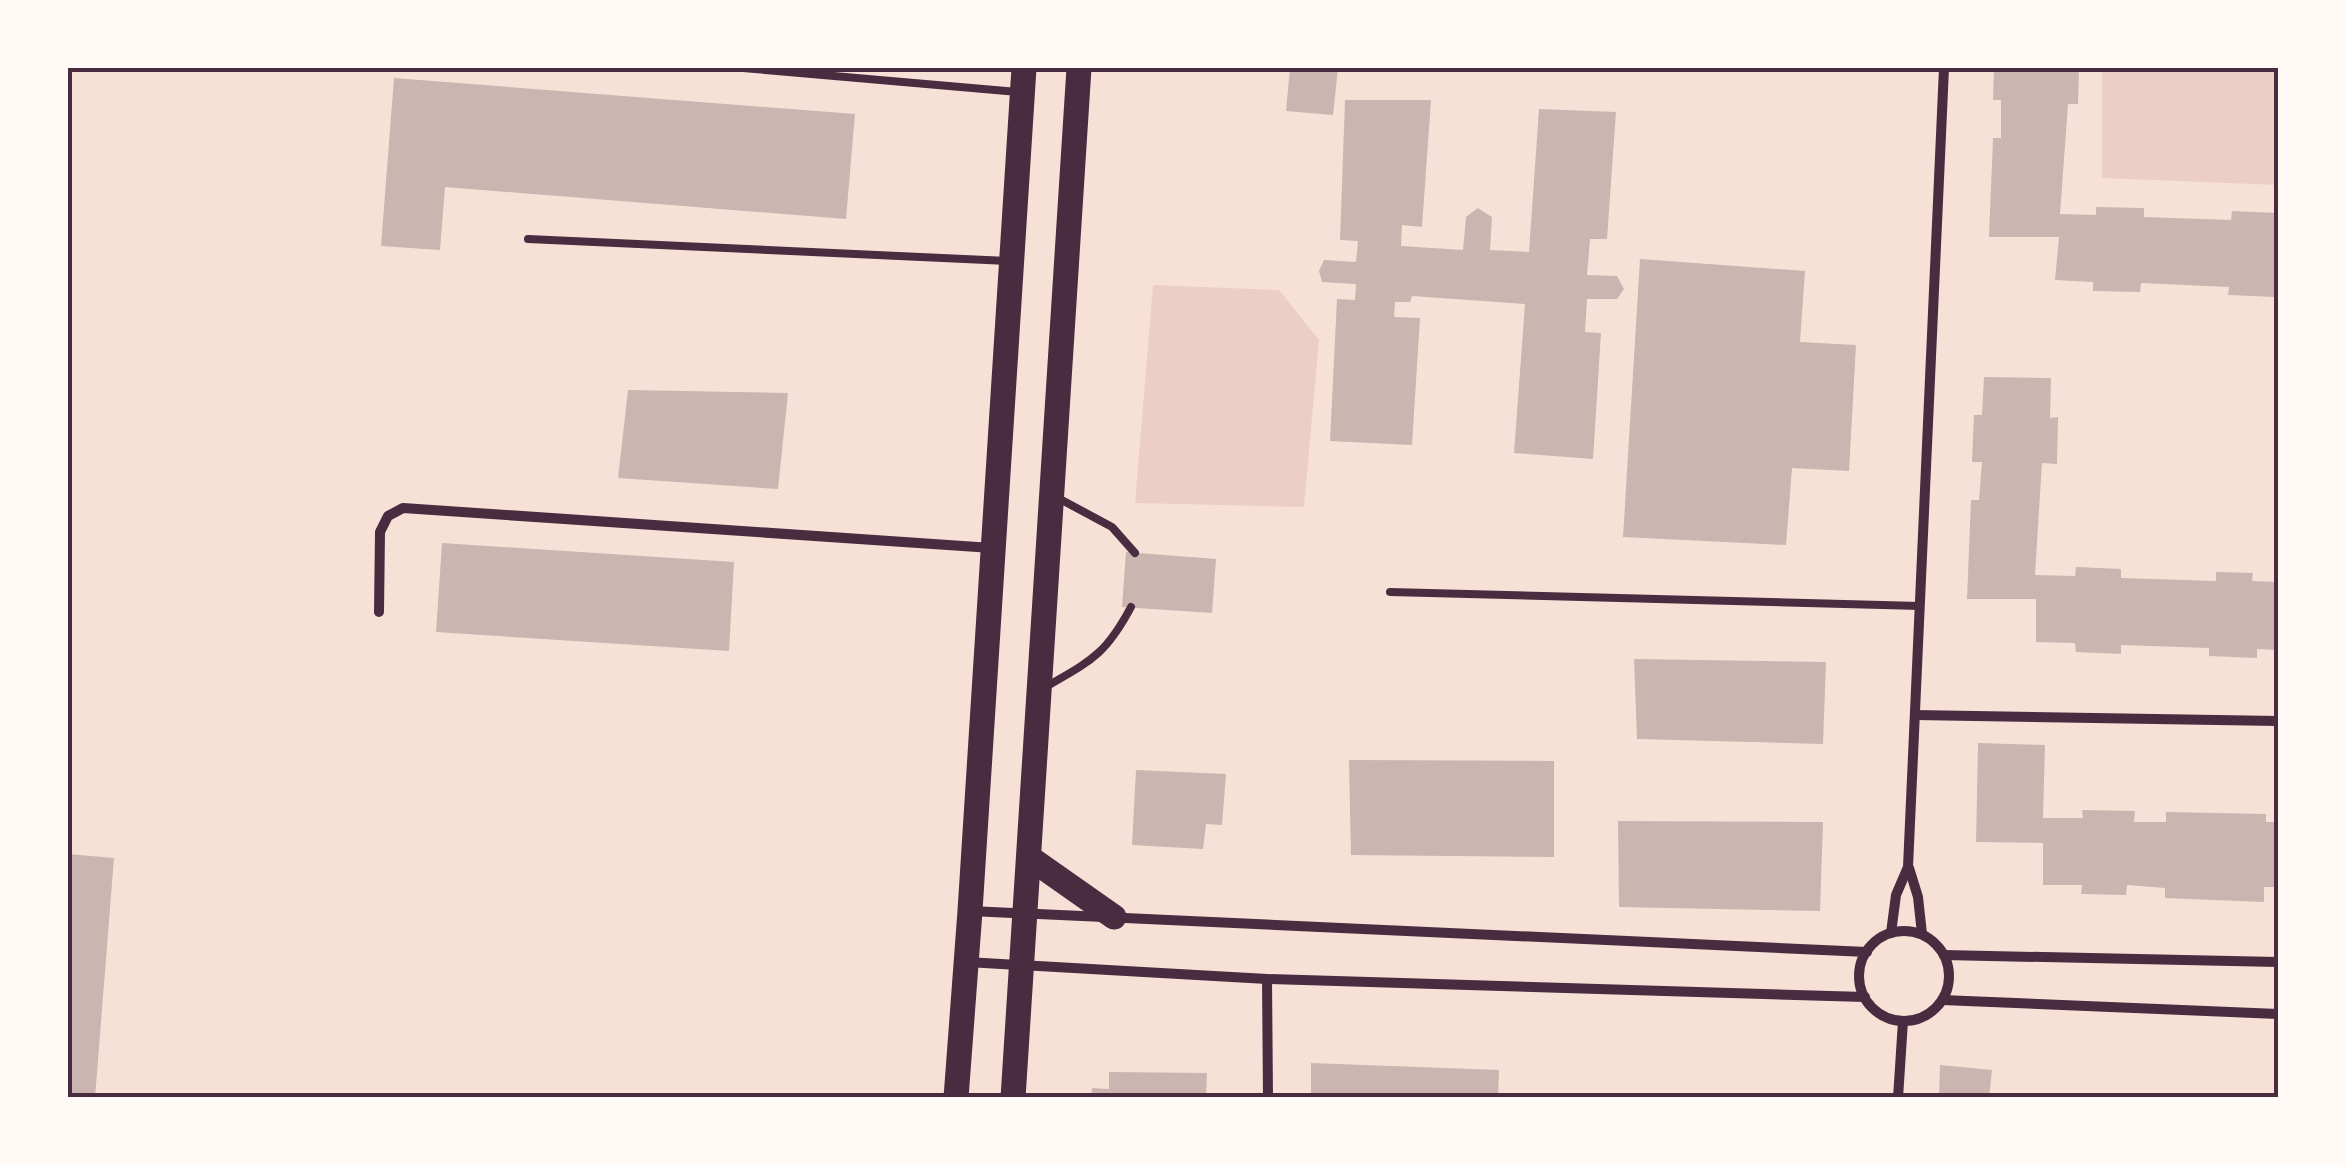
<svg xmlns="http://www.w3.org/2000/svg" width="2346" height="1165" font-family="'Fira Sans Condensed',sans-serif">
<rect width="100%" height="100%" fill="#f7e1d7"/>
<g fill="#ebcfc5">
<polygon points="2102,68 2278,68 2278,185 2102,178"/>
<polygon points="1153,285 1279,290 1319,340 1304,507 1135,503"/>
</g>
<g fill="#ccb4b1">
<polygon points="1290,68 1338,68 1333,115 1286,111"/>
<polygon points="1994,68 2079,68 2078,104 2068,104 2060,214 2096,215 2096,207 2144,208 2144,217 2231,220 2232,211 2278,213 2278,286 2276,286 2276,297 2228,295 2229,287 2141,283 2140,292 2093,291 2093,282 2055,280 2059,237 1989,237 1993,138 2001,138 2001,100 1993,100"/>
<polygon points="394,78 855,114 846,219 445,187 440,250 381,246"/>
<polygon points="1345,100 1431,100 1422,227 1402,225 1401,246 1463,250 1466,217 1478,208 1492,217 1490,250 1529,252 1539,109 1616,112 1607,239 1590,239 1587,275 1617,276 1624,289 1617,299 1587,299 1585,332 1601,333 1593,459 1514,453 1525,304 1412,296 1410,302 1395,302 1394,317 1420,318 1412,445 1330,441 1337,299 1355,300 1356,284 1322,282 1319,271 1324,260 1356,262 1358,241 1340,240"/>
<polygon points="1640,259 1805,271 1800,342 1856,345 1849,471 1792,468 1786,545 1623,537"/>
<polygon points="1984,377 2051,378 2050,418 2058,417 2057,464 2042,463 2035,575 2075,576 2076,567 2121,569 2121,578 2216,581 2216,572 2253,573 2252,581 2278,582 2278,650 2257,649 2257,658 2209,656 2209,648 2121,645 2121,654 2076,652 2075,643 2036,642 2036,599 1967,599 1971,500 1979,500 1982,462 1972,462 1974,415 1982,415"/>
<polygon points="628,390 788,393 778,489 618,478"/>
<polygon points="442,543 734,562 729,651 436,632"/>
<polygon points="1126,552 1216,559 1212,613 1122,607"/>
<polygon points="1634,659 1826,662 1823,744 1637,739"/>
<polygon points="1978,743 2045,745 2043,818 2083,818 2082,810 2135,811 2134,822 2166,822 2166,812 2266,814 2266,822 2278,822 2278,887 2264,887 2264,902 2165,898 2165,888 2127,885 2126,895 2081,894 2082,885 2043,885 2043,843 1976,842"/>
<polygon points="1349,760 1554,761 1554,857 1351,855"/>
<polygon points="1136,770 1226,774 1222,825 1206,824 1203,849 1132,845"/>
<polygon points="1618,821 1823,822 1820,911 1619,907"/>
<polygon points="68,854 114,858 95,1098 68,1098"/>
<polygon points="1311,1063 1499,1070 1498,1098 1311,1098"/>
<polygon points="1940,1065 1992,1070 1989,1098 1939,1098"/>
<polygon points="1109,1072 1207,1073 1206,1098 1091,1098 1092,1088 1109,1089"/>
</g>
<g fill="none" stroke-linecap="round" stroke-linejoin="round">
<g stroke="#4a2c40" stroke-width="8">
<polyline points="743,68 1018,92"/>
<polyline points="528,239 1008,261"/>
<polyline points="1058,498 1112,527 1135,553"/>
<polyline points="1390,592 1920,606"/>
<path d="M1044,688C1090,661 1105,656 1131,607"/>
</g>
<g stroke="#4a2c40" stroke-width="10">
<polyline points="379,612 380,532 388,516 403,508 992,548"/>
<polyline points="1915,715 2278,721"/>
<polyline points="1909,868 1918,897 1922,934"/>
<polyline points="970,911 1867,952"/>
<circle cx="1904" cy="976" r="45"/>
<polyline points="1891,933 1896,895 1908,867 1944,68"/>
<polyline points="1944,955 2278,962"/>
<polyline points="967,962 1267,979 1865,997"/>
<polyline points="1267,979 1268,1098"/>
<polyline points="1942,1000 2278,1014"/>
<polyline points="1898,1098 1903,1021"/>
</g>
<g stroke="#4a2c40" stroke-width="25">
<polyline points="1030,858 1114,917"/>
<polyline points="956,1098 970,911 1024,68"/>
<polyline points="1013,1098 1079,68"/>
</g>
</g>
<rect width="2346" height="1165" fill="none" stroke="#fffaf5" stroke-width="140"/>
<rect x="70" y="70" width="2206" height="1025" fill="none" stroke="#4a2c40" stroke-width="4"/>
</svg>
